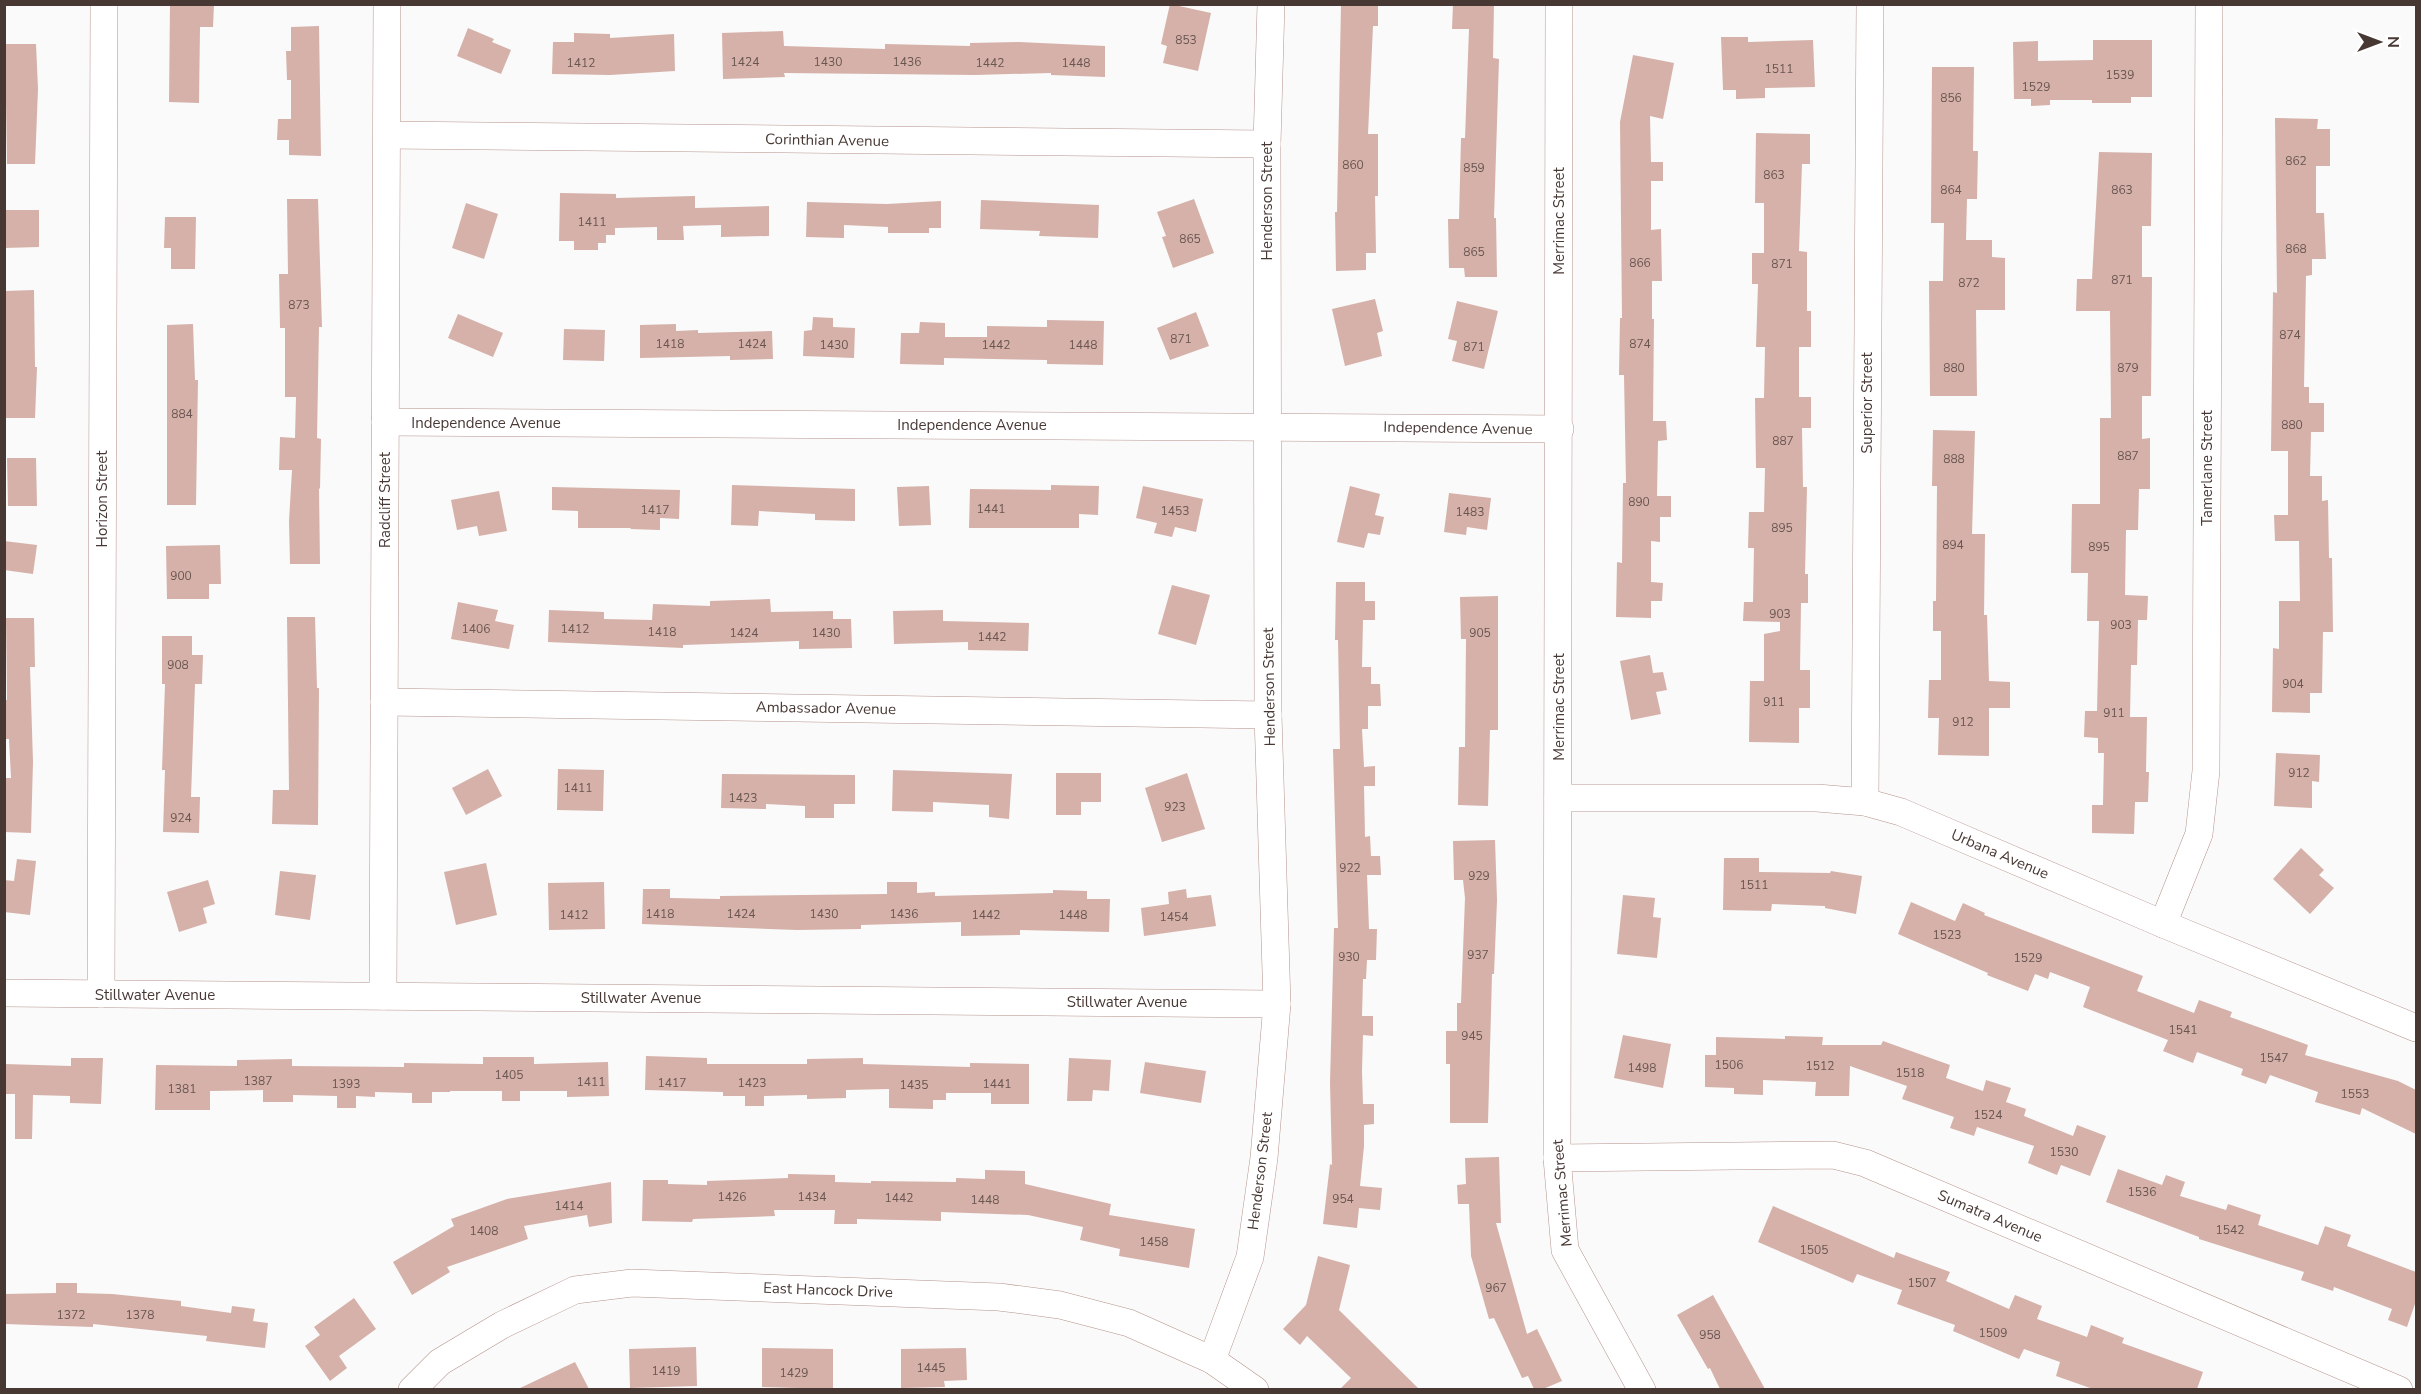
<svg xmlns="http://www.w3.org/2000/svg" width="2421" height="1394" font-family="'Nunito Sans',sans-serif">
<rect width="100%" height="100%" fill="#fafafa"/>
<g fill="#d5b1a9">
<polygon points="170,4 214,4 213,27 200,27 199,103 169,102"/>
<polygon points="1170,4 1211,13 1198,71 1163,63 1167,46 1161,44"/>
<polygon points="1341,4 1378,4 1378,26 1373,26 1368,134 1378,134 1378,196 1375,196 1376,253 1366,253 1366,270 1336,271 1335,212 1337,212"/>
<polygon points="1453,4 1494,4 1493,58 1499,59 1494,218 1496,218 1497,277 1465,277 1464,268 1449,268 1448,219 1459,219 1461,138 1465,138 1469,29 1452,29"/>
<polygon points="319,26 321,156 289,155 289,140 277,140 278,119 291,119 291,80 287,80 286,51 291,51 291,27"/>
<polygon points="468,28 494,39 492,42 511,50 501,74 457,56"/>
<polygon points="783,31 784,46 885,49 885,44 970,46 970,43 1019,42 1105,46 1105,77 1051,75 1051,73 975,75 784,73 785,77 723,79 722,33"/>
<polygon points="574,33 610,34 610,38 674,34 675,71 610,75 552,74 553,42 574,42"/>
<polygon points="1721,37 1748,37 1748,42 1813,40 1815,87 1765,88 1765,98 1736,99 1736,90 1723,90"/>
<polygon points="2093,40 2152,40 2152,97 2131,97 2131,103 2092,103 2092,100 2050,100 2050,105 2031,106 2031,99 2014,99 2013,42 2038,41 2038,61 2093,60"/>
<polygon points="5,44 36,44 38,89 35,164 7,164"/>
<polygon points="1633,55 1674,63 1663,119 1650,116 1651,162 1663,162 1663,181 1651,181 1651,230 1661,229 1662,281 1652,281 1652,319 1654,319 1653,421 1666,421 1667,440 1658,441 1657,496 1671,496 1671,517 1660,517 1660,542 1651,541 1651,582 1663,583 1662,601 1651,601 1651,618 1616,617 1617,562 1622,563 1623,483 1626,483 1624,375 1619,375 1620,318 1622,318 1620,122"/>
<polygon points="1932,67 1974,67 1973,151 1978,151 1977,199 1967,199 1966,240 1992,240 1992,257 2005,258 2005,310 1976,310 1977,396 1930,396 1929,281 1943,281 1944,223 1931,223"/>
<polygon points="2275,118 2318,119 2317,129 2330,129 2330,166 2316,166 2316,213 2324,213 2326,259 2312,259 2312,275 2306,276 2304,387 2309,387 2309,403 2324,403 2324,432 2311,432 2310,476 2322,476 2322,501 2328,500 2329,558 2332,558 2333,632 2323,632 2322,693 2310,693 2310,713 2272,712 2273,648 2279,649 2279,601 2300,601 2299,541 2275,541 2274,515 2288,515 2288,451 2271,451 2273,292 2277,293"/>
<polygon points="1756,133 1810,134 1810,164 1802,164 1799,251 1807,252 1807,311 1811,311 1811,347 1799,347 1799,397 1811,397 1811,428 1802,428 1803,487 1807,487 1805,574 1808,574 1808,603 1801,603 1800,670 1810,670 1810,708 1799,708 1799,743 1749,742 1750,681 1764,681 1764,634 1780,631 1780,622 1743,621 1744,602 1753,602 1754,548 1748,548 1749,512 1764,512 1765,468 1756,468 1755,398 1764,398 1765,347 1756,347 1758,284 1752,284 1752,253 1764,253 1764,203 1755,203"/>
<polygon points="2099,152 2152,153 2151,226 2142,226 2142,277 2152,277 2151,396 2142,396 2142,439 2150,438 2150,489 2139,489 2138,530 2126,530 2125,595 2148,596 2147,620 2138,620 2137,665 2131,665 2130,717 2147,717 2146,772 2149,772 2148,802 2135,802 2134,834 2092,833 2092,805 2103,805 2104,753 2098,753 2098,738 2084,737 2085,711 2097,711 2099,621 2087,621 2088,573 2071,573 2072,504 2100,504 2100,418 2111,418 2110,311 2076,311 2077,279 2092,279"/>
<polygon points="560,193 616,194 616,198 695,196 695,208 769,206 769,236 721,237 721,225 683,226 684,240 657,240 657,227 615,228 615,235 606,235 606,243 598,243 598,250 574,250 574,241 559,241"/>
<polygon points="287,199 318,199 322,327 319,327 317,438 321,439 320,489 319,488 320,564 290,564 289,521 292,470 279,470 280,437 295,438 296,397 285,397 285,328 280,328 279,274 288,274"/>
<polygon points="1194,199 1214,253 1173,268 1162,237 1166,236 1157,212"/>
<polygon points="981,200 1099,205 1098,238 1039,236 1040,231 980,229"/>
<polygon points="941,201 941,228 929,228 929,233 888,233 888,227 844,225 844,238 806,237 807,202 887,204"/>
<polygon points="466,203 498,214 484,259 452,248"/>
<polygon points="4,210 39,210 39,247 4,248"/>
<polygon points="165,217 196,217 195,269 171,269 171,248 164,248"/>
<polygon points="34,290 35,367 37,367 35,418 4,418 5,291"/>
<polygon points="1375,299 1383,331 1377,333 1382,356 1345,366 1332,309"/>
<polygon points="1457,301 1498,311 1484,369 1452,361 1457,341 1448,339"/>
<polygon points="1196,312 1209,346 1170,360 1157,328"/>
<polygon points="458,314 503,333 493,357 448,338"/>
<polygon points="813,317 833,318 833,327 855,328 854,358 803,356 804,331 812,330"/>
<polygon points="1047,320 1104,321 1103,365 1047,364 1047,360 944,358 944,365 900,364 901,333 919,333 920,322 945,323 945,337 987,337 987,326 1047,327"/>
<polygon points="193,324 195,380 198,380 196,505 167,505 167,325"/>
<polygon points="676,324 676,331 698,330 698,333 772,331 773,359 730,360 730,356 640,358 640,325"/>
<polygon points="564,329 605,330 604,361 563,360"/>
<polygon points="1933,430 1975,431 1972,534 1985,534 1984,615 1987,615 1989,681 2010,682 2010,708 1989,708 1989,756 1938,755 1939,718 1928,718 1929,680 1941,680 1941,631 1933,631 1933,601 1936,601 1937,486 1932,486"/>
<polygon points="7,458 36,458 37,506 8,506"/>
<polygon points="732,485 855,489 855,521 815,520 815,514 759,511 758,526 731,525"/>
<polygon points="1051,485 1099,486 1098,515 1079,514 1079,528 969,528 970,489 1051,490"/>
<polygon points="929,486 931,525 899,526 897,487"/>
<polygon points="1143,486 1203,499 1196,532 1175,527 1172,537 1154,533 1157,523 1136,518"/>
<polygon points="1350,486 1380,494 1375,515 1384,517 1380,535 1368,533 1364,548 1337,542"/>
<polygon points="552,487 680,490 679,519 660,518 660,530 630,529 631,528 578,528 578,511 552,510"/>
<polygon points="499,491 507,531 479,536 477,526 457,530 451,500"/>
<polygon points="1449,493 1491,498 1487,530 1467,527 1466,535 1444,532"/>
<polygon points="4,541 37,545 33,574 4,570"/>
<polygon points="220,545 221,584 209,584 209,599 167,599 166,546"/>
<polygon points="1336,582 1365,582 1365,601 1375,601 1375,620 1363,620 1362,667 1371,667 1371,684 1380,684 1381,706 1368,706 1368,729 1362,729 1364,767 1375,766 1375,786 1364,786 1365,837 1370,836 1371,856 1380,856 1381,875 1367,875 1369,929 1377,929 1376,960 1367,960 1366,979 1363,979 1362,1016 1373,1016 1373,1036 1363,1035 1362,1071 1363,1104 1374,1104 1374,1124 1364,1125 1364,1146 1360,1186 1382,1188 1380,1210 1359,1208 1357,1228 1323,1224 1330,1164 1332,1165 1330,1083 1334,928 1338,928 1333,749 1340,749 1338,640 1335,640"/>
<polygon points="1172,585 1210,595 1196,645 1158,634"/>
<polygon points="1498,596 1498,730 1490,730 1488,806 1458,805 1459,747 1465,747 1466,639 1461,639 1460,597"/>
<polygon points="770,599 771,612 833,611 833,619 851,619 852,648 799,649 799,641 683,645 683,648 548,642 549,610 604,612 604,619 652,620 653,604 710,606 710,601"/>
<polygon points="458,602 498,610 495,621 514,625 509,649 451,639"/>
<polygon points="943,610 943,621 1029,623 1028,651 968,650 968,642 894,644 893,611"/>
<polygon points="287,617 315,617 317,688 319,688 318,825 272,824 273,790 289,790"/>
<polygon points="6,618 34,618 35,667 30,667 33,762 31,833 4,832 4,778 11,778 9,739 4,739 4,700 7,700"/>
<polygon points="162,636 192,636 192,655 203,655 202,684 195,684 191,797 200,797 199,833 163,832 165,770 162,770 165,684 162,684"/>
<polygon points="1650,655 1653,673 1663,672 1667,690 1656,692 1661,714 1631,720 1620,661"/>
<polygon points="2276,753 2320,755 2319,782 2312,781 2312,808 2274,806"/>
<polygon points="488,769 502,796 466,815 452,788"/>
<polygon points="558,769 604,770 603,811 557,810"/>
<polygon points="893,770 1012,774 1009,819 989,817 989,805 933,802 933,812 892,811"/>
<polygon points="1056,773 1101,773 1101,802 1081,802 1081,815 1056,815"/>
<polygon points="1187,773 1205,829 1162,842 1145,788"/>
<polygon points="722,774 855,775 855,804 834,804 834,818 805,818 805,806 766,804 766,809 721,808"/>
<polygon points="1495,840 1497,900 1494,974 1492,974 1488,1123 1450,1123 1450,1064 1446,1064 1446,1031 1457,1031 1457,1003 1461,1003 1465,898 1463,880 1454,880 1453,841"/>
<polygon points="2301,848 2324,870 2319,875 2334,888 2310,914 2273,879"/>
<polygon points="1724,858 1759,858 1759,872 1830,873 1831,871 1862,876 1856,914 1825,908 1825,906 1772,904 1771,911 1723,910"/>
<polygon points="17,859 36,861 30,915 4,912 4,880 14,881"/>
<polygon points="486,863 497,915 456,925 444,872"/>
<polygon points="280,871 316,875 310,920 275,915"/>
<polygon points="208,880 215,904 203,908 207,923 179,932 167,892"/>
<polygon points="604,882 605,929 549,930 548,883"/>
<polygon points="887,882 917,882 917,893 935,892 935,896 1053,893 1053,890 1087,891 1087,899 1110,899 1109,932 1020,930 1020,935 961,936 961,922 861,925 861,929 797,930 642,924 643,889 670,889 670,898 720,899 720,896 887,894"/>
<polygon points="1186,889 1187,898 1211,895 1216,926 1144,936 1141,908 1169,904 1168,892"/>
<polygon points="1623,895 1655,898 1653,917 1661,918 1657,958 1617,954"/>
<polygon points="1911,902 1955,921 1963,903 1985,913 1984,915 2143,976 2137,991 2194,1013 2199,1000 2232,1012 2230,1017 2308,1045 2305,1055 2398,1081 2416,1090 2416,1134 2362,1108 2360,1115 2315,1102 2318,1092 2270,1075 2266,1084 2241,1075 2243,1069 2197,1052 2193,1063 2163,1051 2168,1040 2083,1007 2090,987 2050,972 2048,979 2035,974 2028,991 1987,975 1988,973 1898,934"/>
<polygon points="1623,1035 1671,1044 1663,1088 1614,1078"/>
<polygon points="1785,1036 1823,1037 1822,1045 1881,1045 1883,1041 1950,1065 1946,1078 1983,1091 1986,1080 2011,1088 2006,1102 2026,1109 2024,1116 2073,1136 2077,1125 2106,1136 2090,1176 2061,1165 2057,1175 2028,1163 2034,1146 1977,1127 1974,1136 1950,1128 1954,1117 1902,1099 1907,1086 1850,1066 1849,1096 1815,1096 1816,1082 1763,1080 1763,1095 1734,1094 1734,1088 1705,1087 1705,1055 1716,1055 1716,1037 1785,1039"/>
<polygon points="646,1056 707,1058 707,1064 807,1064 807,1059 863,1058 863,1064 970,1067 970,1063 1029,1064 1029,1104 991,1104 991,1093 946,1093 946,1100 933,1100 933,1109 889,1108 889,1089 846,1090 846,1098 807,1099 807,1095 764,1096 764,1106 745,1106 745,1096 723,1096 723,1092 645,1090"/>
<polygon points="483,1057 534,1057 534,1064 608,1062 609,1096 567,1097 567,1091 520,1091 520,1101 502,1101 502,1091 450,1091 450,1092 432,1092 432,1103 412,1103 412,1093 375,1092 375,1097 356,1096 356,1108 337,1108 337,1096 293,1095 293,1102 263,1102 263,1090 210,1091 210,1110 155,1110 156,1065 237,1066 237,1060 292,1059 292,1066 404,1067 404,1063 483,1064"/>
<polygon points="71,1058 103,1058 101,1104 70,1103 70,1096 33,1095 32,1139 15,1139 15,1094 4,1094 4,1064 71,1066"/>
<polygon points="1069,1058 1111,1060 1109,1091 1093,1090 1092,1101 1067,1101"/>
<polygon points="1145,1062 1206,1071 1201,1103 1140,1093"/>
<polygon points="1499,1157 1501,1223 1496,1223 1527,1334 1537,1329 1562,1381 1543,1389 1534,1389 1528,1376 1522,1378 1494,1318 1489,1319 1471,1256 1469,1204 1458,1204 1457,1185 1466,1184 1465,1158"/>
<polygon points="2118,1169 2162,1185 2166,1175 2185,1182 2180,1196 2226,1210 2228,1204 2261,1215 2258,1225 2318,1245 2325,1226 2351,1235 2347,1246 2416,1272 2416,1301 2407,1327 2388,1320 2392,1309 2334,1287 2333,1291 2301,1280 2304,1272 2199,1239 2199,1237 2106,1202"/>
<polygon points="985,1170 1025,1171 1025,1184 1111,1204 1109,1215 1195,1229 1189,1268 1119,1256 1120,1249 1080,1240 1083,1227 1028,1215 941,1212 941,1221 857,1219 857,1224 834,1224 835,1210 774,1210 775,1216 693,1219 692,1222 642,1221 643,1180 668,1180 668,1184 707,1185 707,1181 788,1178 788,1174 835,1175 835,1182 871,1183 871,1181 956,1182 956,1178 985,1179"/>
<polygon points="611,1182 612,1223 589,1227 587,1215 524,1226 528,1239 447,1267 450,1272 412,1295 393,1262 454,1226 451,1219 507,1199"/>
<polygon points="1773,1206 1894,1258 1896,1252 1950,1272 1946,1281 2009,1309 2015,1295 2042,1306 2037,1319 2087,1337 2091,1325 2124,1338 2122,1343 2203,1372 2197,1389 2093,1389 2056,1376 2060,1362 2024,1349 2019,1359 1953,1331 1955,1325 1897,1304 1902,1290 1857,1274 1853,1283 1758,1242"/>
<polygon points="1318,1256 1350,1265 1339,1310 1419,1389 1340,1389 1351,1378 1307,1336 1300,1345 1283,1329 1306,1305"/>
<polygon points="56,1283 77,1283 77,1293 112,1294 181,1301 181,1306 231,1313 232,1306 255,1309 253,1321 268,1323 265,1348 206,1341 207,1336 93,1324 93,1327 4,1324 4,1294 56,1293"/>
<polygon points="1713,1295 1765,1389 1720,1389 1710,1368 1708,1369 1677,1315"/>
<polygon points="354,1298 376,1329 339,1356 347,1368 330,1381 305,1346 320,1335 314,1327"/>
<polygon points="696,1347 697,1386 630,1388 629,1349"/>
<polygon points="762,1348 833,1349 833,1389 762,1387"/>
<polygon points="966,1348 967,1380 944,1381 945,1387 901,1388 901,1349"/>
<polygon points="575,1362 589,1389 518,1389"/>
</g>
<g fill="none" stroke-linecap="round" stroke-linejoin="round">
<g stroke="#b6938b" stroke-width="28">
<g id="street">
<polyline points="1559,4 1557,1158 1565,1250 1642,1390"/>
<polyline points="387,135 1267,144"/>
<polyline points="385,422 1560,429"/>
<polyline points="384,702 1268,715"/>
<polyline points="1558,798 1817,798 1865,802 1901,812 2163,924 2416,1028"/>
<polyline points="1865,802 1870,4"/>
<polyline points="2163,924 2199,834 2206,771 2209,4"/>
<polyline points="4,993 1277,1004"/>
<polyline points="101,994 104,4"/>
<polyline points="383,996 387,4"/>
<polyline points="1557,1158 1833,1155 1865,1163 2399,1390"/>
<polyline points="1212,1360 1250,1257 1264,1158 1277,1004 1268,715 1267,144 1271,4"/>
<polyline points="412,1390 440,1362 502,1325 575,1290 632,1283 999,1297 1060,1305 1129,1323 1212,1360 1255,1390"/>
</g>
</g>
<use href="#street" stroke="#fff" stroke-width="27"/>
</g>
<g text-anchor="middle" stroke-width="6" stroke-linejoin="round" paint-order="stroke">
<g font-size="12" fill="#6a5651">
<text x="1186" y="44">853</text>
<text x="745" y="66">1424</text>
<text x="828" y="66">1430</text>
<text x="907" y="66">1436</text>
<text x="581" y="67">1412</text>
<text x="990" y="67">1442</text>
<text x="1076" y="67">1448</text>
<text x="1779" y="73">1511</text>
<text x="2120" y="79">1539</text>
<text x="2036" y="91">1529</text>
<text x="1951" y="102">856</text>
<text x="2296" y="165">862</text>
<text x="1353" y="169">860</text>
<text x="1474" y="172">859</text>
<text x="1774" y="179">863</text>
<text x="1951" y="194">864</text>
<text x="2122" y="194">863</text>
<text x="592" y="226">1411</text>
<text x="1190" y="243">865</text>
<text x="2296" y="253">868</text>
<text x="1474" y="256">865</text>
<text x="1640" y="267">866</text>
<text x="1782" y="268">871</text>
<text x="2122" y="284">871</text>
<text x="1969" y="287">872</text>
<text x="299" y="309">873</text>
<text x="2290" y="339">874</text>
<text x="1181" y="343">871</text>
<text x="670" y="348">1418</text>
<text x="752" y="348">1424</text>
<text x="1640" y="348">874</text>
<text x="834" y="349">1430</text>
<text x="996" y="349">1442</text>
<text x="1083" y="349">1448</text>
<text x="1474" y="351">871</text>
<text x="1954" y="372">880</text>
<text x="2128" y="372">879</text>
<text x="182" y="418">884</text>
<text x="2292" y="429">880</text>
<text x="1783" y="445">887</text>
<text x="2128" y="460">887</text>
<text x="1954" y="463">888</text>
<text x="1639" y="506">890</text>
<text x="991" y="513">1441</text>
<text x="655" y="514">1417</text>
<text x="1175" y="515">1453</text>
<text x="1470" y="516">1483</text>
<text x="1782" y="532">895</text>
<text x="1953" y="549">894</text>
<text x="2099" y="551">895</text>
<text x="181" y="580">900</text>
<text x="1780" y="618">903</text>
<text x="2121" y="629">903</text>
<text x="476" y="633">1406</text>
<text x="575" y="633">1412</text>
<text x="662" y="636">1418</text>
<text x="744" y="637">1424</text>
<text x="826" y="637">1430</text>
<text x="1480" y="637">905</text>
<text x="992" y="641">1442</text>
<text x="178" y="669">908</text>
<text x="2293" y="688">904</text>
<text x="1774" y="706">911</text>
<text x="2114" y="717">911</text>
<text x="1963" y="726">912</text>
<text x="2299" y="777">912</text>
<text x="578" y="792">1411</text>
<text x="743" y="802">1423</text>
<text x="1175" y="811">923</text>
<text x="181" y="822">924</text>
<text x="1350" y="872">922</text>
<text x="1479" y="880">929</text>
<text x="1754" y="889">1511</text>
<text x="660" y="918">1418</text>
<text x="741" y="918">1424</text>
<text x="824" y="918">1430</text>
<text x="904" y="918">1436</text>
<text x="574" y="919">1412</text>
<text x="986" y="919">1442</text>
<text x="1073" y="919">1448</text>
<text x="1174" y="921">1454</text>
<text x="1947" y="939">1523</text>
<text x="1478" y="959">937</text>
<text x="1349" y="961">930</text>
<text x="2028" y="962">1529</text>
<text x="2183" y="1034">1541</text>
<text x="1472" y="1040">945</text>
<text x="2274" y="1062">1547</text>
<text x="1729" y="1069">1506</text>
<text x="1820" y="1070">1512</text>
<text x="1642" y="1072">1498</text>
<text x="1910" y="1077">1518</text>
<text x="509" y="1079">1405</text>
<text x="258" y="1085">1387</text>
<text x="591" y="1086">1411</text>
<text x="672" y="1087">1417</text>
<text x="752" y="1087">1423</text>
<text x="346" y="1088">1393</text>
<text x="997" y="1088">1441</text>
<text x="914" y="1089">1435</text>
<text x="182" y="1093">1381</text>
<text x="2355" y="1098">1553</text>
<text x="1988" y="1119">1524</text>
<text x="2064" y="1156">1530</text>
<text x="2142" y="1196">1536</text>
<text x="732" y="1201">1426</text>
<text x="812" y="1201">1434</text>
<text x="899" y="1202">1442</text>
<text x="1343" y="1203">954</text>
<text x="985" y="1204">1448</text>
<text x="569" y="1210">1414</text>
<text x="2230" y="1234">1542</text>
<text x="484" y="1235">1408</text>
<text x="1154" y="1246">1458</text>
<text x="1814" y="1254">1505</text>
<text x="1922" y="1287">1507</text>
<text x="1496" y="1292">967</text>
<text x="71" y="1319">1372</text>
<text x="140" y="1319">1378</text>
<text x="1993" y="1337">1509</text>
<text x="1710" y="1339">958</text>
<text x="931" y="1372">1445</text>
<text x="666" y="1375">1419</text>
<text x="794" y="1377">1429</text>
</g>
<g font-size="15" fill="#473834" stroke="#fff">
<text transform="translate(827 140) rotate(1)" y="5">Corinthian Avenue</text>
<text transform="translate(1267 201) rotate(-90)" y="5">Henderson Street</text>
<text transform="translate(1559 221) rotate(-90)" y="5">Merrimac Street</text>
<text transform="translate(1867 403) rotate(-90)" y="5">Superior Street</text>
<text x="486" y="428">Independence Avenue</text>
<text x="972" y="430">Independence Avenue</text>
<text transform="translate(1458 428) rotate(1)" y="5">Independence Avenue</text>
<text transform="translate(2207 468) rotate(-90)" y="5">Tamerlane Street</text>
<text transform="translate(102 499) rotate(-90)" y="5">Horizon Street</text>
<text transform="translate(385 500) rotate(-90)" y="5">Radcliff Street</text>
<text transform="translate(1269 687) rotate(-91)" y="5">Henderson Street</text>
<text transform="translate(1559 707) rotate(-90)" y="5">Merrimac Street</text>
<text transform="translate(826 708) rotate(1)" y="5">Ambassador Avenue</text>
<text transform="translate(2000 854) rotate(23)" y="5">Urbana Avenue</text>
<text x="155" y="1000">Stillwater Avenue</text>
<text x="641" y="1003">Stillwater Avenue</text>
<text x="1127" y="1007">Stillwater Avenue</text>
<text transform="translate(1260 1171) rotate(-83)" y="5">Henderson Street</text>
<text transform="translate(1562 1193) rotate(-95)" y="5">Merrimac Street</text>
<text transform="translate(1990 1216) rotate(23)" y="5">Sumatra Avenue</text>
<text transform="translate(828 1290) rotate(2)" y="5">East Hancock Drive</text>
</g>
</g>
<rect width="2421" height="1394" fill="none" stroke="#473834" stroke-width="12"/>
<g transform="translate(2379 42) rotate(90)" stroke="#ffffff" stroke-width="4.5" paint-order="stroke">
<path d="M0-4.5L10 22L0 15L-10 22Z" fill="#473834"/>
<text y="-9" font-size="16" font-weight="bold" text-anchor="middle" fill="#473834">N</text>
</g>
</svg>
